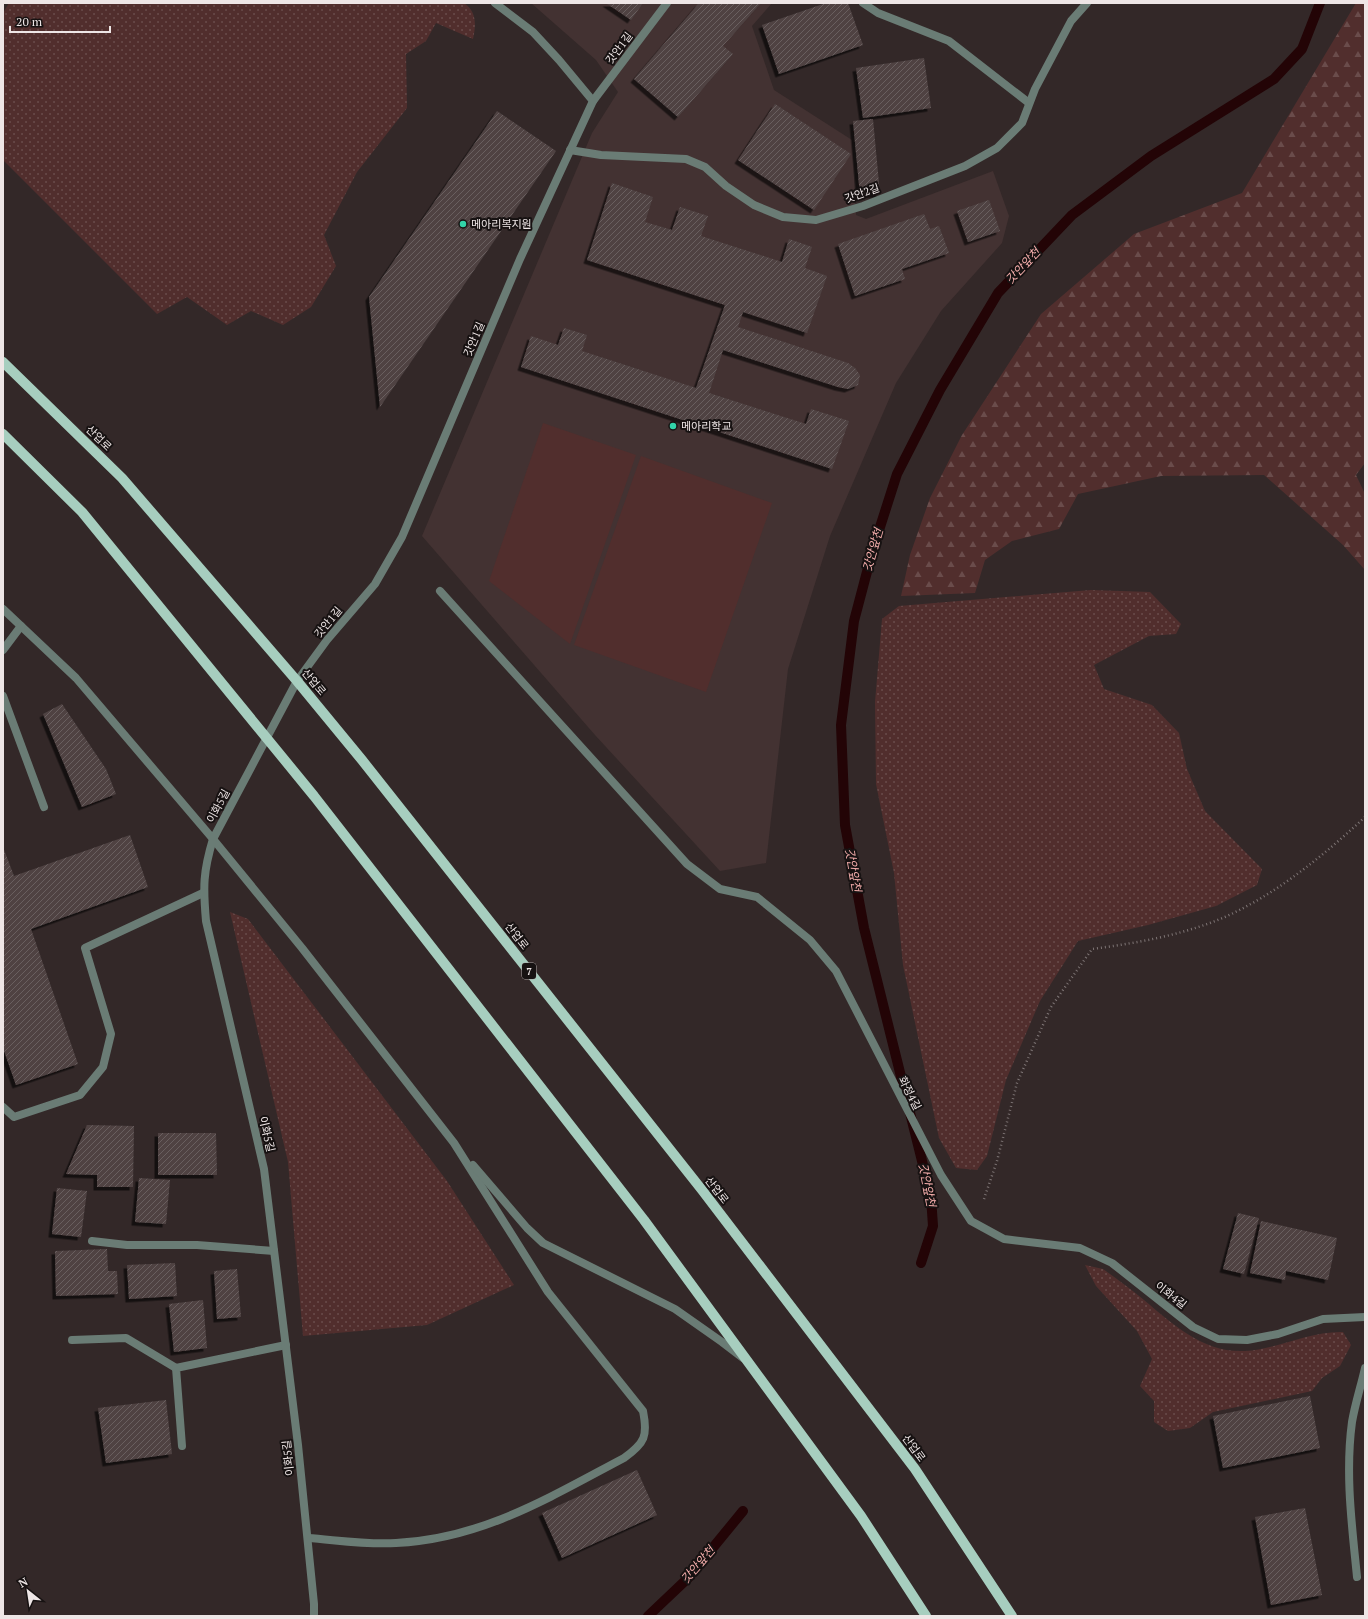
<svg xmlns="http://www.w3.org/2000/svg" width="1368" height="1619" font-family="'PT Serif','Noto Sans KR',serif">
<defs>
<pattern id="grass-dots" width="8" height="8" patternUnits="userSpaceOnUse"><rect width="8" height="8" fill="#512e2d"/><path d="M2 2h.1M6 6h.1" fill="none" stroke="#6a4c4b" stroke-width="1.8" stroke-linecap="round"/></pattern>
<pattern id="forest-firs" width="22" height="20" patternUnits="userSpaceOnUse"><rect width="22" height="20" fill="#512e2d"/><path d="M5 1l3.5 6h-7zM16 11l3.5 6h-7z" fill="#6a4c4b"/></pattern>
<pattern id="building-hatch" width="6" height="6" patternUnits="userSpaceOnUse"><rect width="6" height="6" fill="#4f4343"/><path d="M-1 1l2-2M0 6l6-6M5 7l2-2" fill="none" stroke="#695e5e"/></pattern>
<filter id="shadow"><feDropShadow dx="-3.5" dy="3.5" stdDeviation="0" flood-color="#0009"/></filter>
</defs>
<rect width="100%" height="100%" fill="#332828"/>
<polygon fill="#433232" points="531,3 772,3 752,26 774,90 852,140 856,215 866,219 993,171 1009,216 1002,243 941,311 896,383 830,536 788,669 766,863 720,871 595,735 422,536 592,133 618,92 596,60"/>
<g fill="url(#grass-dots)">
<path d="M9,3H464C477,12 476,25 473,39L436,23L426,41L406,54L407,108L357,172L324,235L336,266L311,307L283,325L251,311L227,325L187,297L157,314L3,160V13Z"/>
<polygon points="1091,590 1150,592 1181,624 1176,634 1149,636 1094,665 1104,689 1152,705 1179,733 1187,769 1205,811 1262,869 1257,885 1216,906 1148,925 1078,941 1040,1001 1006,1080 987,1156 977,1170 956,1168 939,1138 903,965 894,873 876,784 875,702 882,619 899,606"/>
<polygon points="230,912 248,919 447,1181 514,1285 427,1325 303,1336 288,1162"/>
<path d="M1085,1265L1103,1269C1117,1279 1131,1289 1144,1300C1174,1325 1203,1353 1245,1351C1278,1349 1310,1331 1343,1332L1351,1345L1340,1366L1322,1378L1312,1391L1213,1412L1190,1428L1168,1431L1154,1422V1401L1140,1386L1152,1359L1137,1331L1096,1286Z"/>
</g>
<polygon fill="url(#forest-firs)" points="1356,3 1365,3 1365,463 1356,475 1365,494 1365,570 1343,545 1264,475 1161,476 1078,494 1059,529 1012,541 985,560 975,593 901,596 910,555 930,498 962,435 1041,314 1134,234 1242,193"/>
<g fill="#512e2d">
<polygon points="543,423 636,455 570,644 489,581"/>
<polygon points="641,456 772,503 706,692 574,645"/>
</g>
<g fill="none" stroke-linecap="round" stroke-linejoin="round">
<g stroke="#230406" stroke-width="10">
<polyline points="921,1263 933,1226 931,1197 864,928 845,825 841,725 854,621 873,549 897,474 940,390 998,293 1072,215 1151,156 1274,79 1302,49 1320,3"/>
<polyline points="648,1616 688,1578 743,1511"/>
</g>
</g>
<g fill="url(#building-hatch)" filter="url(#shadow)">
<polygon points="606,3 643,3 631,20"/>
<polygon points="699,3 761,3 723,46 733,54 678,117 634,79"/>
<polygon points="826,3 848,3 863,45 779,74 762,25"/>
<polygon points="924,58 931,108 863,118 856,68"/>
<polygon points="775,104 851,154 814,210 738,160"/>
<polygon points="497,111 556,151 380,407 369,297"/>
<polygon points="873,119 880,194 860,195 853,121"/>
<polygon points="612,183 653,197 645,222 672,230 680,207 708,216 701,236 782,262 789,239 812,247 805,268 827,276 807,333 743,312 738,327 848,363 855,368 860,375 858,385 848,389 838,387 723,350 709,393 806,424 811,409 849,421 832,469 521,367 531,336 558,345 564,328 587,335 582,351 696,388 725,305 587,260"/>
<polygon points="989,200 1000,231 968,242 957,211"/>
<polygon points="924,214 930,229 939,226 949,253 902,269 905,279 855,296 838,244"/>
<polygon points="62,704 106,769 116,794 82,807 43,714"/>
<polygon points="130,835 148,887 31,929 78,1064 16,1085 3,1048 3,847 14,876"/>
<polygon points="87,1125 134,1126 133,1187 97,1187 97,1175 66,1174"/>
<polygon points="158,1133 216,1133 217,1175 158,1175"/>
<polygon points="139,1178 170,1180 166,1224 135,1222"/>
<polygon points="57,1188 87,1191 81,1237 52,1234"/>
<polygon points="1238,1213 1259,1218 1244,1274 1223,1269"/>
<polygon points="1261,1221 1337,1238 1328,1280 1286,1271 1285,1280 1250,1273"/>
<polygon points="107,1249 108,1271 117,1271 118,1294 56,1296 55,1251"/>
<polygon points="175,1263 177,1296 129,1299 127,1265"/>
<polygon points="237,1269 241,1317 217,1319 214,1271"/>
<polygon points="203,1300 207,1348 174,1352 169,1304"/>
<polygon points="1310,1396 1320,1448 1223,1468 1213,1416"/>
<polygon points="166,1400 172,1454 106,1463 98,1408"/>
<polygon points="637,1470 657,1515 562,1558 542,1513"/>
<polygon points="1305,1508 1322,1595 1271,1605 1255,1517"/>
</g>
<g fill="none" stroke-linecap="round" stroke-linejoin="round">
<path stroke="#7e7575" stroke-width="2.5" stroke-dasharray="1 3" stroke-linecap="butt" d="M984,1199L997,1161L1017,1083L1051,1007L1092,949C1137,943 1183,935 1225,917C1278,893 1323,856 1365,817"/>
<g stroke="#6a7c75" stroke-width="8">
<polyline points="863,3 878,13 949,41 1029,103"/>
<polyline points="440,591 687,864 720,889 757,897 810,940 836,971 941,1175 971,1221 1004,1239 1080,1248 1112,1263 1193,1327 1218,1339 1247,1340 1278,1334 1323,1319 1365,1317"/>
<path d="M3,609L76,678L213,839L302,948L454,1143L548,1292L643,1411C648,1436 645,1443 624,1458C550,1497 482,1539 396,1543C367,1545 336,1540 308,1538"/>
<polyline points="3,650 21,626"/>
<polyline points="3,696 44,807"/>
<polyline points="3,1107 14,1117 80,1095 103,1067 111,1034 85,948 203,893"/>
<polyline points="473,1165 527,1228 543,1243 675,1309 722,1342 743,1358"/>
<polyline points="92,1241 127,1245 197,1245 274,1251"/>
<polyline points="72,1340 126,1338 176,1368"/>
<polyline points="182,1446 176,1368 286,1345"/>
<path d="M1357,1577C1352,1526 1345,1474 1352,1422C1355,1404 1361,1386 1365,1368"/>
</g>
<g stroke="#6a7c75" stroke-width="8">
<polyline points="495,3 533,32 559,60 593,101"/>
<polyline points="570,150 601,155 686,159 705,167 726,186 754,205 783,217 816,220 863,206 965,166 997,148 1022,123 1035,89 1071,21 1087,3"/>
<path d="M314,1616V1604L298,1445L264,1169L206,921C203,887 203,872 213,839L297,681L327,640L375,584L402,537L520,259L593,101L667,3"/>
</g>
<g stroke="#a7cebf" stroke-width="10">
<polyline points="3,362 122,478 297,681 362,760 702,1190 915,1469 1012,1616"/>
<polyline points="3,434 82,512 314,796 644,1220 861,1516 926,1616"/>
</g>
</g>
<g fill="#32d4a9" stroke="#171212" stroke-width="1.5">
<circle cx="463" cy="224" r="4"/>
<circle cx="673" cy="426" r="4"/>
</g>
<g text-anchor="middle" stroke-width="4" stroke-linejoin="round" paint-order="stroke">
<rect fill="#171212" stroke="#aea6a6" stroke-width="1" x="522" y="963" width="14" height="16" rx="3"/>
<g font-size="10" font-weight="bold" fill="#eee6e6">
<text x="529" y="975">7</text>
</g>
<g font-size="11" fill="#eee6e6" stroke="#171212">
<text transform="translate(619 48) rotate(-53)" y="4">갓안1길</text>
<text transform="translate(862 193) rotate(-19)" y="4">갓안2길</text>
<text transform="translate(474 339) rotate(-67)" y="4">갓안1길</text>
<text transform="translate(99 438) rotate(44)" y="4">산업로</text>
<text transform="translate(328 622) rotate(-50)" y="4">갓안1길</text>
<text transform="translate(314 682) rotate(50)" y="4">산업로</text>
<text transform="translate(218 806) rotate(-62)" y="4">이화5길</text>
<text transform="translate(517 936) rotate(52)" y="4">산업로</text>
<text transform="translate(910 1093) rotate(63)" y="4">화정4길</text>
<text transform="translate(267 1134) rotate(77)" y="4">이화5길</text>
<text transform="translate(717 1190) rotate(52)" y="4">산업로</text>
<text transform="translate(1171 1295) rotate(38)" y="4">이화4길</text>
<text transform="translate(914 1448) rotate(53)" y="4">산업로</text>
<text transform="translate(288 1458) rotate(-96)" y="4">이화5길</text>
</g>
<g font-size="11" fill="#eee6e6" stroke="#171212" text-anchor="start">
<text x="471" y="228">메아리복지원</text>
<text x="681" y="430">메아리학교</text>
</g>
<g font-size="12" font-style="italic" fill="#f5aeac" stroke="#171212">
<text transform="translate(1023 266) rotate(-47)" y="4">갓안앞천</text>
<text transform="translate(873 550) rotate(-74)" y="4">갓안앞천</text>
<text transform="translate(853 870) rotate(80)" y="4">갓안앞천</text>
<text transform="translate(927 1185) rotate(79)" y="4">갓안앞천</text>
<text transform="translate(698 1565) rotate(-49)" y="4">갓안앞천</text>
</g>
</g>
<rect width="1368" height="1619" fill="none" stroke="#eee6e6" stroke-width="8"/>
<g transform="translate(28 1591) rotate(330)" stroke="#171212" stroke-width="3" paint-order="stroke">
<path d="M0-3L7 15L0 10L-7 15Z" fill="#eee6e6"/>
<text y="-6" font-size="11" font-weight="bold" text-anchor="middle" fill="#eee6e6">N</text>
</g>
<path d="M10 26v6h100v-6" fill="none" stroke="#eee6e6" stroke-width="2"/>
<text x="16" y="26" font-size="12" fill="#eee6e6" stroke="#171212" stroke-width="3" paint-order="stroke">20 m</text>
</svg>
